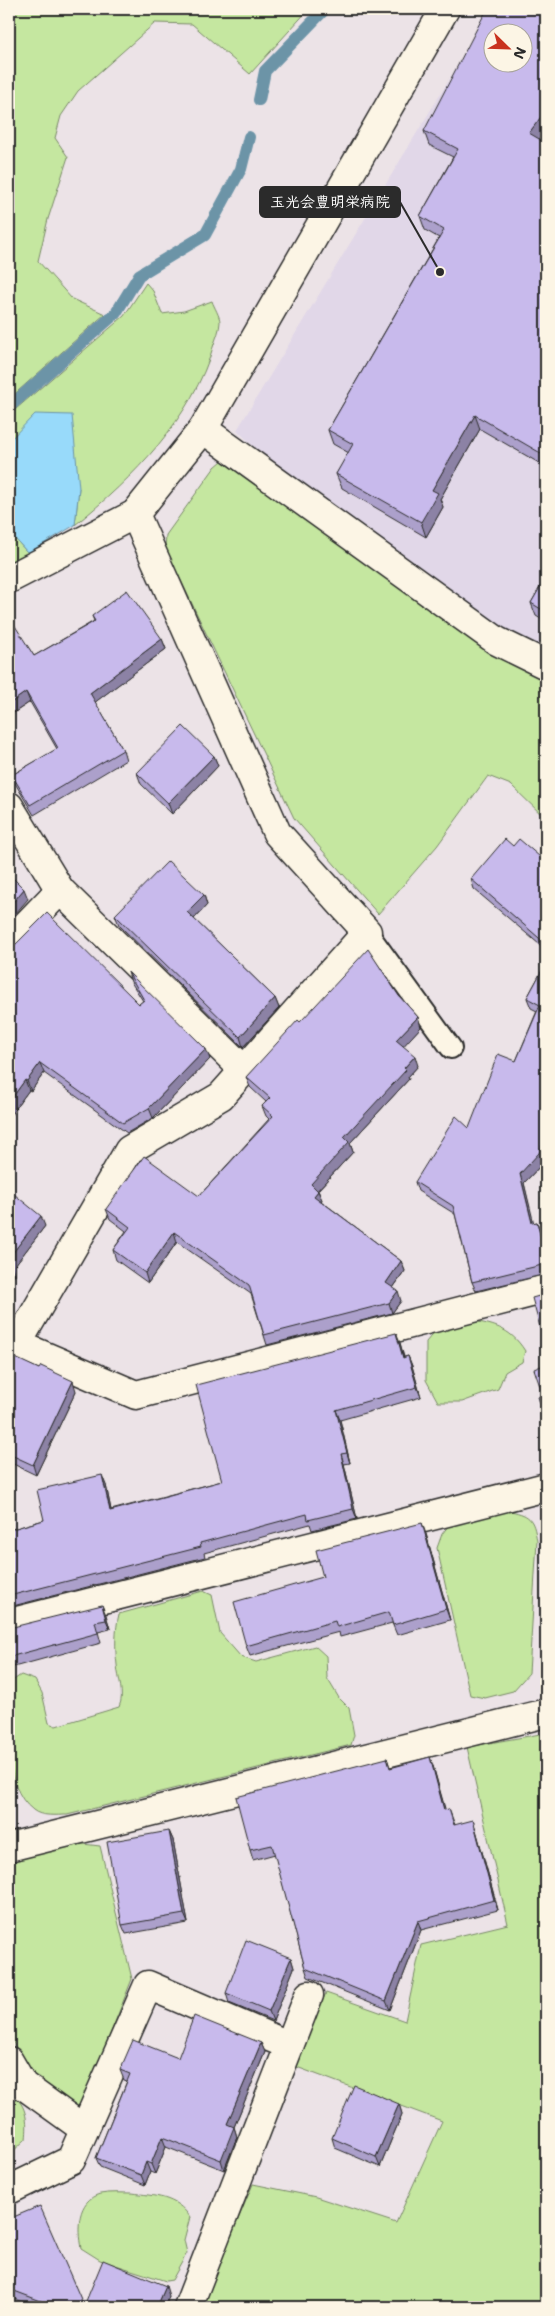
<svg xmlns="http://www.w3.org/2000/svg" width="555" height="2316" font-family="'Shantell Sans','Klee One',sans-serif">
<rect width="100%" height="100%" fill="#ece3e7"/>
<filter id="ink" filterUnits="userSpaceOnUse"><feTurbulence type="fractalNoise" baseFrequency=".02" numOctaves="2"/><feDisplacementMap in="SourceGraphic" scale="10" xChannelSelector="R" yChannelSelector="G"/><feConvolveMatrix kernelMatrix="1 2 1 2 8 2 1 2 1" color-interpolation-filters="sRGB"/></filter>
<g filter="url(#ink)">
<polygon fill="#e1d7e8" points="464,55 546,113 546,653 503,630 252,445 237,430"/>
<g fill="#c5e7a0" stroke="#788966">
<polygon points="9,9 309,9 250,74 192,24 155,23 78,91 61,116 55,138 68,157 48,219 38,261 72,299 105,314 9,399"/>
<path d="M146,283L153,291L162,314L184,311L212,301C214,307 220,316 220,322C220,329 216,338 214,344C193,418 133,478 75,525L79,488L9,441V415L124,316Z"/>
<polygon points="222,461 491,653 546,677 546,819 511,785 488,776 437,846 378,914 294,818 165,547 166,535 215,467"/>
<polygon points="9,532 28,553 9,562"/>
<polygon points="546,1185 546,1222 541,1198"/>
<path d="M466,1320C492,1324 510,1327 525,1351L522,1362L505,1372L498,1389L462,1402H438L426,1380V1342L436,1330Z"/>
<path d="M506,1510C530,1515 533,1517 537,1541L529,1673L513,1691L485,1698L470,1695L437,1548L442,1534L449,1525Z"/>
<path d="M203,1591L212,1595L220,1633L241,1657L256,1662L315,1646L326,1656L327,1678L339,1698L349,1708L354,1735L351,1745L67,1815C57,1815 41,1817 33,1810C1,1786 9,1719 9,1683L21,1675L35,1680L42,1693L49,1723L56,1726L119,1707C125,1694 118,1679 117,1665C115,1648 115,1631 119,1614Z"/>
<polygon points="546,1733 546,2307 201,2307 253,2184 316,2197 396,2223 442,2121 294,2066 326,1993 405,2021 421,1945 508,1924 467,1747"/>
<polygon points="83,1844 100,1846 132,1979 82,2106 73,2109 29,2072 9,2035 9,1913 15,1908 9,1884 9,1860 10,1857"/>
<path d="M9,2094C27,2101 28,2122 26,2139L9,2155Z"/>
<path d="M132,2193C155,2196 176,2196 190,2217L184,2240L187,2253L172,2280L166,2281L100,2260L81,2248C77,2229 77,2200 100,2194C110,2192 122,2193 132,2193Z"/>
</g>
<polygon fill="#98dafa" stroke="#6c94a7" points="35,414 72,415 79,488 75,525 28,553 9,532 9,441"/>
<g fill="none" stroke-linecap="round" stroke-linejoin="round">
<g stroke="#6c94a7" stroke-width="12">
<polyline points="259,100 265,71 325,9"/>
<polyline points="9,407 116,313 139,275 205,235 241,169 249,137"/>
</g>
<g stroke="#2b2b2b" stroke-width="24">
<polyline id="lane" points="367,932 451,1048"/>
</g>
<g stroke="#2b2b2b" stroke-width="31">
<g id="street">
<polyline points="203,429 497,641 546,665"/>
<polyline points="9,579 135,514 203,429 445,9"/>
<polyline points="9,806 60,890 244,1070"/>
<polyline points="9,943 60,890"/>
<polyline points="9,1340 17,1344 129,1150 221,1096 367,932 277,833 135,514"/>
<polyline points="17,1344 136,1395 546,1289"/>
<polyline points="9,1623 546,1487"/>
<polyline points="9,1847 546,1713"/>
<polyline points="9,2061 23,2085 84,2129"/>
<polyline points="9,2190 71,2160 148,1985 288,2045"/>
<polyline points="188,2307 309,1995"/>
</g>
</g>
<use href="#lane" stroke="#fcf5e5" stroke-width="20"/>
<use href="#street" stroke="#fcf5e5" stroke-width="28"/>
</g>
<g fill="#aca0cb" stroke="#2b2b2b">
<polygon points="546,9 546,131 540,139 546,143 546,467 480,429 440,499 443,507 426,537 342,488 336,474 349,453 333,444 328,430 439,238 425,230 420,216 453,157 429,145 424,131"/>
<polygon points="546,577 546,622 536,616 531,603"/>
<polygon points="92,616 162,639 166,649 95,702 123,750 126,760 34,815 16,785 12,775 57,749 30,702 9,716 9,619 34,656 94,621"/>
<polygon points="214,756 218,766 172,814 141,784 137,773"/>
<polygon points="513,846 546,862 546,950 474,889 471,879"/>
<polygon points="204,895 207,905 194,919 275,998 279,1008 243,1047 119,925 115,915"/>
<polygon points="9,948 139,1004 143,1001 131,982 128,972 210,1059 153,1118 127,1133 44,1073 31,1091 29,1090 9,1117"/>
<polygon points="546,963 543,1163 524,1183 533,1223 537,1222 540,1231 546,1255 546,1274 476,1291 472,1282 455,1214 418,1191 415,1182 469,1128 516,1061 537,1011 531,1008 527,998"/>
<polygon points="399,996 418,1017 421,1027 403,1046 418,1066 408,1077 409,1079 350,1143 353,1152 318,1190 322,1200 321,1201 401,1261 405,1271 393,1288 401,1301 392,1313 267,1345 251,1294 177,1242 148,1283 116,1260 113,1250 126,1231 110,1219 106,1209 199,1196 269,1119 266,1116 262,1106 266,1102 250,1087 246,1077 300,1022"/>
<polygon points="9,1190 45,1226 15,1265 15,1275 9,1275"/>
<polygon points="400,1343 404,1357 408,1356 412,1366 421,1397 340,1420 350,1463 344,1464 357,1519 312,1530 310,1524 204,1553 205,1557 9,1607 9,1530 44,1520 106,1485 111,1510 222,1481"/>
<polygon points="9,1355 76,1391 36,1475 9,1462"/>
<polygon points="426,1534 450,1620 397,1635 392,1623 340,1637 339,1632 250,1656 246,1646 323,1577"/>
<polygon points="106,1615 110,1629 98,1632 101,1643 10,1668 9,1665 9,1628"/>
<polygon points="387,1758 390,1767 433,1766 445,1810 449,1809 455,1825 476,1830 498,1910 421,1930 390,2010 308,1977 305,1968 275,1854 253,1860 250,1850"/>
<polygon points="169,1831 173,1840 188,1923 126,1934 122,1925"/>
<polygon points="291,1958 294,1968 273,2021 229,2003 226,1993"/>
<polygon points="261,2043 265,2052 234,2127 237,2137 224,2170 166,2147 155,2174 150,2172 145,2185 100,2167 96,2158 127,2081 124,2080 120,2070 178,2058"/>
<polygon points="399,2104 402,2114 380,2167 335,2148 332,2138"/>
<polygon points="9,2214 11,2218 84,2306 169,2296 165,2307 35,2307 9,2297"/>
</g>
<g fill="#8c82a5" stroke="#2b2b2b">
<polygon points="546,110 546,131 534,147 529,133"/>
<polygon points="475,415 480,429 440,499 443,507 426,537 421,522 432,490"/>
<polygon points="546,451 546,461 544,455"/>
<polygon points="162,639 166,649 94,703 90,693"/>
<polygon points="26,692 30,702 9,716 9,704"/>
<polygon points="214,756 218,766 172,814 168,803"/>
<polygon points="24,889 28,899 9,921 9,907"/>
<polygon points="204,895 207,905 191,922 187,912"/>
<polygon points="275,998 279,1008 243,1047 240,1037"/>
<polygon points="418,1017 421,1027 400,1050 396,1040"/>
<polygon points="206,1049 210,1059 153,1118 149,1108"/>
<polygon points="415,1056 418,1066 408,1077 409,1079 350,1143 353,1152 314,1194 311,1184 344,1137"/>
<polygon points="40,1063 44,1073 31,1091 27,1081"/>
<polygon points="25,1080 29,1090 9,1117 9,1102"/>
<polygon points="546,1136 546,1154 543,1163 524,1183 536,1232 532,1223 520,1174"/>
<polygon points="318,1191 322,1200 317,1206 314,1196"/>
<polygon points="41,1216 45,1226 15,1265 15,1275 11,1265 11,1255"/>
<polygon points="537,1222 540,1231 546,1255 546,1259"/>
<polygon points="174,1232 177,1242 148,1283 145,1273"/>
<polygon points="401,1261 405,1271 390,1292 386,1283"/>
<polygon points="398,1291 401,1301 392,1313 389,1303"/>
<polygon points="396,1333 400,1343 406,1367 403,1358"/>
<polygon points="408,1356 412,1366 421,1397 417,1387"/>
<polygon points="73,1381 76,1391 36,1475 33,1465"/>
<polygon points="336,1410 340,1420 350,1463 347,1453"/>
<polygon points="341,1454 344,1464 357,1519 353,1509"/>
<polygon points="102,1475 106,1485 113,1520 110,1511"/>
<polygon points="422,1523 426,1534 450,1620 446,1609"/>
<polygon points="102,1605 106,1615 110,1629 106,1620"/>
<polygon points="430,1757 433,1766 448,1819 444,1810"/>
<polygon points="473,1820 476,1830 498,1910 494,1900"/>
<polygon points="169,1831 173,1840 188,1923 184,1914"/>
<polygon points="418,1921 421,1930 390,2010 386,2001"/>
<polygon points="291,1958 294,1968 273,2021 269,2011"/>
<polygon points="261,2043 265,2052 234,2127 237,2137 224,2170 221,2160 227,2124"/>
<polygon points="399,2104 402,2114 380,2167 376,2157"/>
<polygon points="162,2137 166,2147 155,2174 151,2164"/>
<polygon points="146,2162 150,2172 145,2185 141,2175"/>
<polygon points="166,2286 169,2296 165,2307 157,2307"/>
</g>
<g fill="#c8baec" stroke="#2b2b2b" fill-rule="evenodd">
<path d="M487,9H546V110L529,133L546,143V451L544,455L475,415L432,490L438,493L421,522L336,474L353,444L328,430L444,230L420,216L458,149L424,131ZM492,32H522V62H492Z"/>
<polygon points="546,577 546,612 531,603"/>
<polygon points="127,590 162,639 90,693 123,750 30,805 12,775 58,748 26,692 9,704 9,619 10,618 34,656 95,621 92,616"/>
<polygon points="183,726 214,756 168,803 137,773"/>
<polygon points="505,839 513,846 519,839 546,862 546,944 471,879"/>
<polygon points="168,861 204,895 187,912 275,998 240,1037 115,915"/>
<polygon points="9,874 24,889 9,907"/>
<polygon points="47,913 139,1004 144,1000 128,972 206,1049 149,1108 123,1123 40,1063 27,1081 25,1080 9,1102 9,948 16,944"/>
<polygon points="368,949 399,996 418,1017 396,1040 415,1056 404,1068 406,1070 344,1137 349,1142 311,1184 318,1191 314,1196 401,1261 386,1283 398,1291 389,1303 264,1335 249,1285 174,1232 145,1273 113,1250 130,1227 106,1209 144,1156 199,1196 273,1116 262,1106 270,1098 246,1077 298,1020 300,1022 302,1020"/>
<polygon points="546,963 546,1136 539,1153 520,1174 532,1223 537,1222 546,1259 546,1264 472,1282 453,1206 415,1182 456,1116 469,1128 498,1054 516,1061 540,1005 527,998"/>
<polygon points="9,1190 41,1216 11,1255 11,1265 9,1265"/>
<polygon points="546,1294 546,1349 532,1298"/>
<polygon points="396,1333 403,1358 408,1356 417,1387 336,1410 347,1453 341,1454 353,1509 308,1520 307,1514 200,1543 201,1547 9,1596 9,1530 44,1520 37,1490 102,1475 110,1511 222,1481 196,1385"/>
<polygon points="9,1355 39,1369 41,1366 73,1381 33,1465 9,1454"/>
<polygon points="546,1364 546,1421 538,1397 543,1395 534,1369"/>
<polygon points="422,1523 446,1609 393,1625 389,1612 337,1627 335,1621 246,1646 234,1602 323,1577 316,1550"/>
<polygon points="102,1605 106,1620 95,1622 98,1633 9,1657 9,1628"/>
<polygon points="430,1757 444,1810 449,1809 454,1825 473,1820 494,1900 418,1921 386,2001 305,1968 272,1845 250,1850 236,1797 387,1758 390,1768"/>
<polygon points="169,1831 184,1914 122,1925 107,1842"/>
<polygon points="246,1940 291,1958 269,2011 226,1993"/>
<polygon points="194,2016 261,2043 227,2124 234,2127 221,2160 162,2137 151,2164 146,2162 141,2175 96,2158 130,2074 120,2070 133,2040 178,2058"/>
<polygon points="354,2085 399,2104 376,2157 332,2138"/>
<polygon points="40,2206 84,2306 103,2260 166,2286 157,2307 57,2307 9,2289 9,2214 11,2218"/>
</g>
</g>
<path fill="none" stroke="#2b2b2b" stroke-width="2" d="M440 272L400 202"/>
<circle fill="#2b2b2b" stroke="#fcf5e5" stroke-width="2" cx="440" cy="272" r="5"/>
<rect fill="#2b2b2b" stroke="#2b2b2b" stroke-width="2" x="260" y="187" width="140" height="30" rx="5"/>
<g font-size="15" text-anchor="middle" font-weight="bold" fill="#fff">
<text x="330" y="207">玉光会豊明栄病院</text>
</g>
<rect width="555" height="2316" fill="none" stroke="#fcf5e5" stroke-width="30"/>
<rect x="15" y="15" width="525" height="2286" fill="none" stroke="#2b2b2b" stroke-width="2" filter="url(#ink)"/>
<g transform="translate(508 48) rotate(113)"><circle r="24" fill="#fcf5e5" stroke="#a8a49b"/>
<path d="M0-4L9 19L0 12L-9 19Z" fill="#c8321e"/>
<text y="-8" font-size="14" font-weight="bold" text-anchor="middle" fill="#2b2b2b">N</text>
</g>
</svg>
